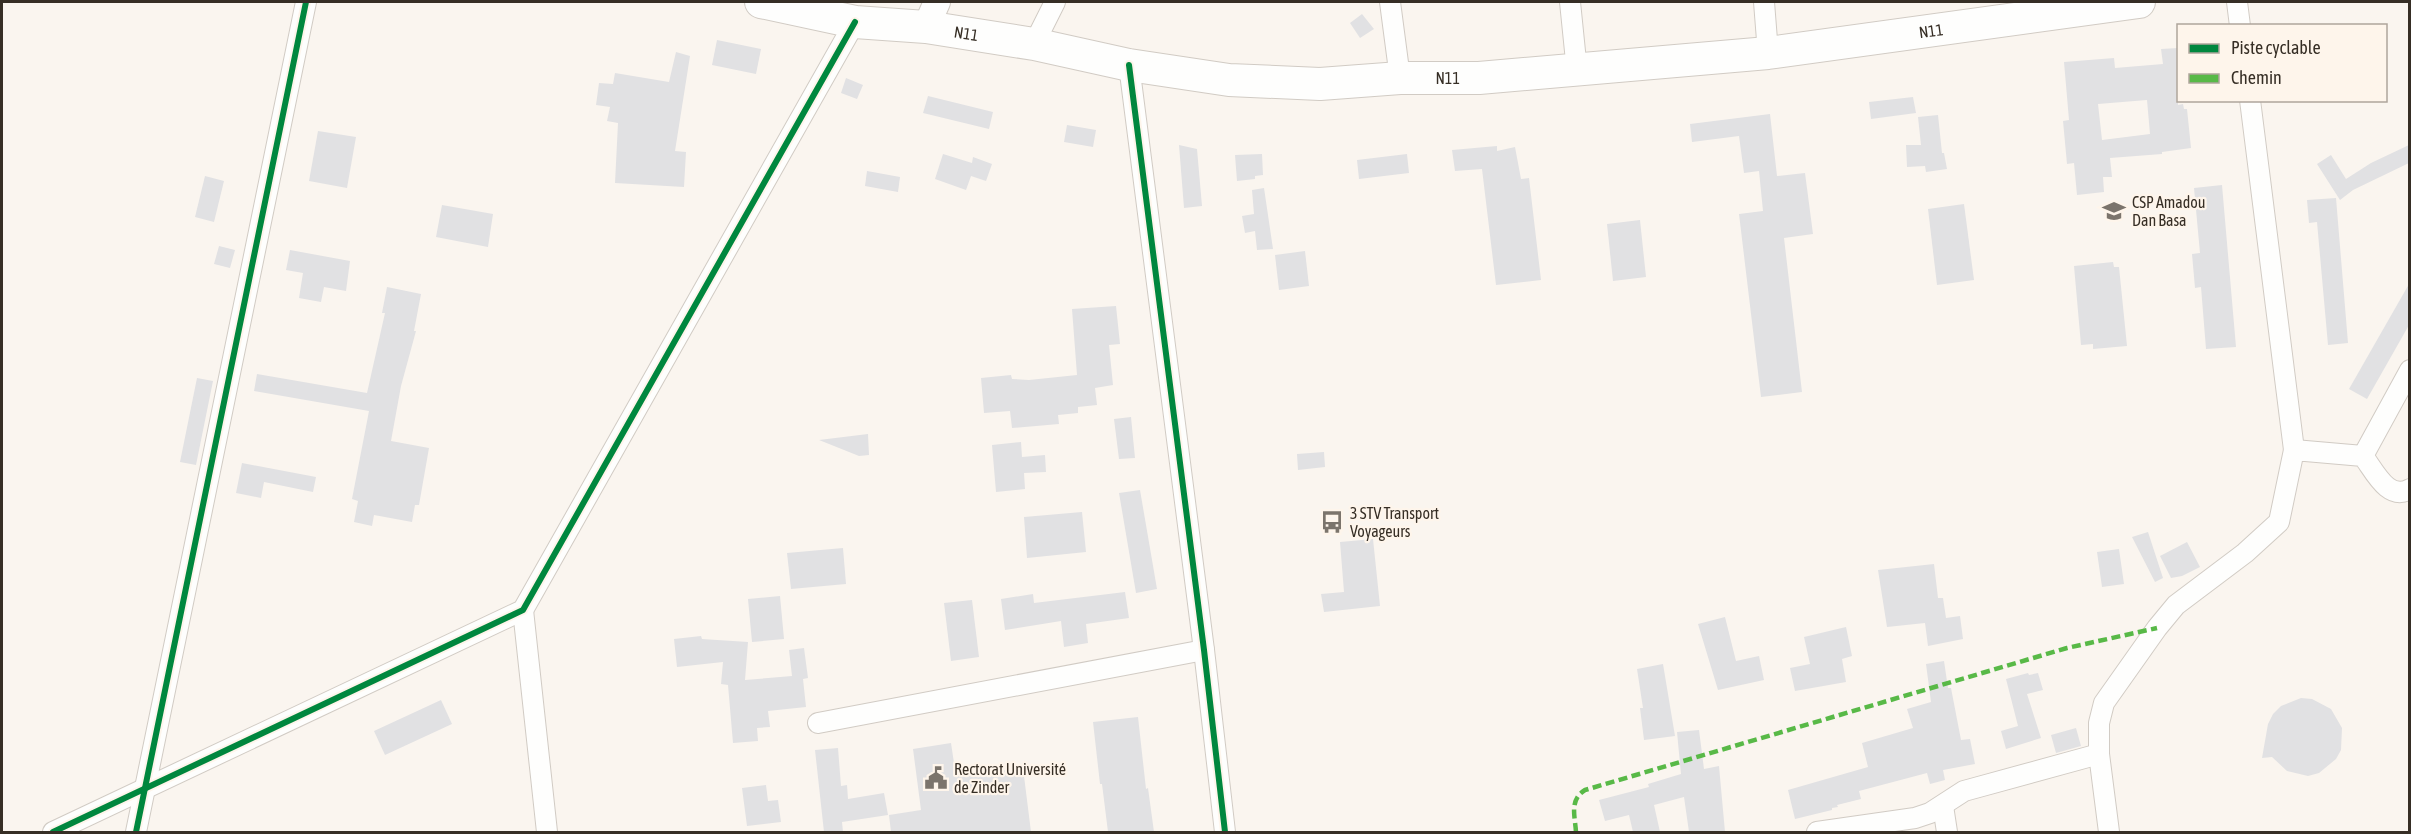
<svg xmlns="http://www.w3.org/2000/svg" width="2411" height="834" font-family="'Asap Condensed',sans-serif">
<rect width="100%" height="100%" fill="#faf5ef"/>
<g fill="#e1e1e3" fill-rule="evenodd">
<polygon points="1362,14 1374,29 1360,38 1350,23"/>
<polygon points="717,40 761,49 756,74 712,65"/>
<path d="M2178,48V105L2183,104L2184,109H2187L2191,148L2162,152V154L2110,158L2112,177H2103L2104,192L2077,195L2074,163L2067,164L2063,121L2069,120L2064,62L2114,58L2115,68L2163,64L2161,49ZM2147,100L2150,134L2102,140L2098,104Z"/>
<polygon points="676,52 690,56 675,151 686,152 684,187 615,183 618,123 607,121 610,107 596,105 599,83 613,84 615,73 669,82"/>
<polygon points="846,78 863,85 857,99 841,93"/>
<polygon points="928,96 993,112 989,129 923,113"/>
<polygon points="1913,97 1916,113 1871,119 1869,102"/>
<polygon points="1770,114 1777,176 1805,173 1813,234 1784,238 1802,392 1761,397 1739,214 1763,211 1759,171 1744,173 1739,136 1692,142 1690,124"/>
<polygon points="1938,115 1942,153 1944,153 1947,169 1926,172 1925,166 1907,167 1906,145 1921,145 1918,117"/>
<polygon points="1067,125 1096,130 1093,147 1064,142"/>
<polygon points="318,131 356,137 347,188 309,181"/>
<polygon points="1179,145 1197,149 1202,206 1184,208"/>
<polygon points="2409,145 2409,163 2353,190 2340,200 2317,164 2331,155 2346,179 2371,163"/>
<polygon points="1497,146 1497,151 1515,147 1521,179 1529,178 1541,280 1496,285 1482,169 1455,171 1452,150"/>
<polygon points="943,154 972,163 973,157 992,164 986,181 971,176 966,190 935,179"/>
<polygon points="1262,154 1263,175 1255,176 1255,179 1237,181 1235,155"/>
<polygon points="1407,154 1409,173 1359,179 1357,160"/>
<polygon points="867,171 900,177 898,192 865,186"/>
<polygon points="205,176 224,181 214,222 195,217"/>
<polygon points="2222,185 2236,347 2206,349 2201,287 2195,288 2192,254 2200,253 2194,188"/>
<polygon points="1264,188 1273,249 1257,250 1255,231 1245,233 1242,216 1254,214 1252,190"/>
<polygon points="2336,198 2348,343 2328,345 2317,222 2309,223 2307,200"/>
<polygon points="1964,204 1974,280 1937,285 1928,209"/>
<polygon points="442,205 493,214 488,247 436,237"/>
<polygon points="1640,220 1646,277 1613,281 1607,224"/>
<polygon points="219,246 235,250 230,268 214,264"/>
<polygon points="290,250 350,261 346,291 324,287 321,302 299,298 303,273 286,270"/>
<polygon points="1305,251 1309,286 1279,290 1275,255"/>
<polygon points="2113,262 2114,267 2119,267 2127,346 2093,349 2093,344 2081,345 2074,266"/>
<polygon points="2409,284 2409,325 2367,399 2349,389"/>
<polygon points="387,287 421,294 414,331 416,331 401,386 391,441 429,448 419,505 415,505 412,522 374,515 372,526 354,522 358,501 352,499 369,411 254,391 257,374 367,393 385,313 382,313"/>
<polygon points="1116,306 1120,344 1109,345 1113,385 1095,388 1097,405 1078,407 1078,413 1058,415 1059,424 1012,428 1010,411 984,413 981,378 1011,375 1012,379 1029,380 1077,375 1072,309"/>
<polygon points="197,378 213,381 196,465 180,462"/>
<polygon points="1131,417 1135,458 1119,459 1114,419"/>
<polygon points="868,434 869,455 859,456 819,440"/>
<polygon points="1021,442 1022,457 1045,455 1046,472 1024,473 1025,489 996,492 992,445"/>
<polygon points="1324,452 1325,467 1298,470 1297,454"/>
<polygon points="242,463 316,477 313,492 264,482 261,498 236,493"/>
<polygon points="1140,490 1157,589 1136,593 1119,493"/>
<polygon points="1082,512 1086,552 1027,558 1024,517"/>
<polygon points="2148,532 2163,578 2155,582 2132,537"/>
<polygon points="1373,539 1380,606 1324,612 1321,594 1344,592 1340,542"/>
<polygon points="2187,542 2200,567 2182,576 2171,578 2160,556"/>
<polygon points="843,548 846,584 791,589 787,553"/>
<polygon points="2119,549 2124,584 2102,587 2097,552"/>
<polygon points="1934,564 1938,598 1943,598 1946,618 1960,616 1963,639 1928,646 1925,623 1887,627 1878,570"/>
<polygon points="1125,592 1129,618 1086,624 1088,643 1064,647 1061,621 1005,630 1001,599 1033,594 1034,603"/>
<polygon points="780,596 784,639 752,642 748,599"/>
<polygon points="972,600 979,657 951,661 944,603"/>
<polygon points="1725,617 1736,661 1759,656 1764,680 1718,690 1698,624"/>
<polygon points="1846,627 1852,656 1842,659 1846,682 1795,691 1790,668 1810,664 1804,637"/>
<polygon points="701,636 702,639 748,642 745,680 792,676 789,650 804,648 808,678 803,679 806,707 768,711 770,727 757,728 758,741 733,743 728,685 721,684 723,662 677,667 674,639"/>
<polygon points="1944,661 1948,688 1951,688 1961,740 1970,739 1975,764 1943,770 1945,780 1930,784 1927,773 1859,791 1861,799 1837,805 1838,807 1832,808 1832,810 1795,819 1788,790 1868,767 1862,743 1913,728 1907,709 1931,702 1926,664"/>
<polygon points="1663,664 1675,736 1644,740 1640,708 1643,708 1637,669"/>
<polygon points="2028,673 2029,675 2038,673 2043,690 2027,694 2041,738 2006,749 2001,731 2018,726 2006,679"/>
<polygon points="2301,698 2312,699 2331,709 2342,728 2341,750 2336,759 2319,773 2308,776 2287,771 2272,757 2262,758 2268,724 2273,714 2281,706"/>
<polygon points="441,700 452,724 385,755 374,731"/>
<polygon points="1138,717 1146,789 1148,788 1154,832 1108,832 1102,784 1100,784 1093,722"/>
<polygon points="2076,728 2081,746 2056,753 2051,735"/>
<polygon points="1699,730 1704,769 1719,766 1725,832 1689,832 1684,797 1654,805 1660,832 1633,832 1629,815 1605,821 1599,800 1649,787 1648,784 1681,774 1677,732"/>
<polygon points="951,743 956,776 1023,768 1031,832 891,832 889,815 921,810 913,749"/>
<polygon points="838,748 841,786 847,785 848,799 884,793 888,815 842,822 843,832 824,832 815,750"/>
<polygon points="766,785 768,801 778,800 781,822 747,826 742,788"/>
</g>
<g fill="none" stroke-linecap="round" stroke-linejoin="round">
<g stroke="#d1cbc4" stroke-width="22">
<g id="minor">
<polyline points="1390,2 1400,78"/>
<polyline points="1570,2 1577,71"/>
<polyline points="1764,2 1768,53"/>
<polyline points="2237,2 2240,26"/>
<polyline points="1034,44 1055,2"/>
<polyline points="1129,65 1204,650 1225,832"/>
<polyline points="2250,100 2294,450"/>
<polyline points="2363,456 2410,370"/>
<polyline points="523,610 547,832"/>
<polyline points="818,723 1204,650"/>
<polyline points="1943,806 1947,832"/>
<polyline points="53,832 523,610 855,22"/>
<polyline points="136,832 306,2"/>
<polyline points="1817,832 1915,818 1930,813 1964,791 2099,754"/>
<path d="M2109,832L2099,754V723L2104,703L2157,628L2176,605L2245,553L2279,522L2294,450L2363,456C2374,470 2388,502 2410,489"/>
</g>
</g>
<g stroke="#d1cbc4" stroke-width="28">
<polyline id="tertiary" points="926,27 937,2"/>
</g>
<g stroke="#d1cbc4" stroke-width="34">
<g id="primary">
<path id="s1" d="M761,2L855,22L926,27L1034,44L1129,65L1229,80L1320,84L1400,78H1479L1768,53L2139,2"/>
</g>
</g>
<use href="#minor" stroke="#fefefd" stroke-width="20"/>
<use href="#tertiary" stroke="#fefefd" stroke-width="26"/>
<use href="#primary" stroke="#fefefd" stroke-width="32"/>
<path stroke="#58b947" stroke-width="4.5" stroke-dasharray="9 4.5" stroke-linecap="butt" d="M1576,832C1575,816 1569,800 1585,790L2067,648L2157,628"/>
<g stroke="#fef5eb" stroke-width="10">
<g id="cycleway">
<polyline points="1129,65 1204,650 1225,832"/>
<polyline points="53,832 523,610 855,22"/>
<polyline points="136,832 306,2"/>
</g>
</g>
<use href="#cycleway" stroke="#00873e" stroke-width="6"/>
</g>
<defs>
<g id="school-bare" transform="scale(1.8)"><path d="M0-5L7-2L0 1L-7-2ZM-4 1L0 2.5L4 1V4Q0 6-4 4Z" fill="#7b746c" stroke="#fef5eb" stroke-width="2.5" paint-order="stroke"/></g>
<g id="bus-bare" transform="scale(1.8)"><path d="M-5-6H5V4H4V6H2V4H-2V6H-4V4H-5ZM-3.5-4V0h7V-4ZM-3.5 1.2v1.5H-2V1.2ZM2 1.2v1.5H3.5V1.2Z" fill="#7b746c" stroke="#fef5eb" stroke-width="2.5" paint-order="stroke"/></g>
<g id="civic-bare" transform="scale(1.8)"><path d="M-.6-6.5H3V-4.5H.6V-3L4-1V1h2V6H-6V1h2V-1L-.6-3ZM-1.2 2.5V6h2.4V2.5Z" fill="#7b746c" stroke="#fef5eb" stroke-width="2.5" paint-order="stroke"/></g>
</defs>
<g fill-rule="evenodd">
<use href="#school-bare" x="2114" y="211"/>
<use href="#bus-bare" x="1332" y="522"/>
<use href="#civic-bare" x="936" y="778"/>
</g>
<g text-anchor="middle" stroke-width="4.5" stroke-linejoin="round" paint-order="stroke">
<g font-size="16" fill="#362e25" stroke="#fef5eb">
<text dy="6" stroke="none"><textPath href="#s1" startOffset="1180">N11</textPath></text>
<text dy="6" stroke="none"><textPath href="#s1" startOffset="208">N11</textPath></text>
<text dy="6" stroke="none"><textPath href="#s1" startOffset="694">N11</textPath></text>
</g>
<g font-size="16" fill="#362e25" stroke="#fef5eb" text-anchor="start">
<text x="2132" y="208">CSP Amadou<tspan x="2132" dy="18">Dan Basa</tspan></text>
<text x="1350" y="519">3 STV Transport<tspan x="1350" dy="18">Voyageurs</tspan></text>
<text x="954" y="775">Rectorat Université<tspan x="954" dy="18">de Zinder</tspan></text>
</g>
</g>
<rect width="2411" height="834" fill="none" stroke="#362e25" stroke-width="6"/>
<rect x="2177" y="24" width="210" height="78" fill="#fef5eb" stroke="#aea59c" stroke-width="1.5"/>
<rect x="2189" y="44" width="30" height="9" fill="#00873e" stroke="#aea59c" stroke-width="1.5"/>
<text x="2231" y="54" font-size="18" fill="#362e25">Piste cyclable</text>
<rect x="2189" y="74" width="30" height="9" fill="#58b947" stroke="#aea59c" stroke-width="1.5"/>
<text x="2231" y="84" font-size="18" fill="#362e25">Chemin</text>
</svg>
